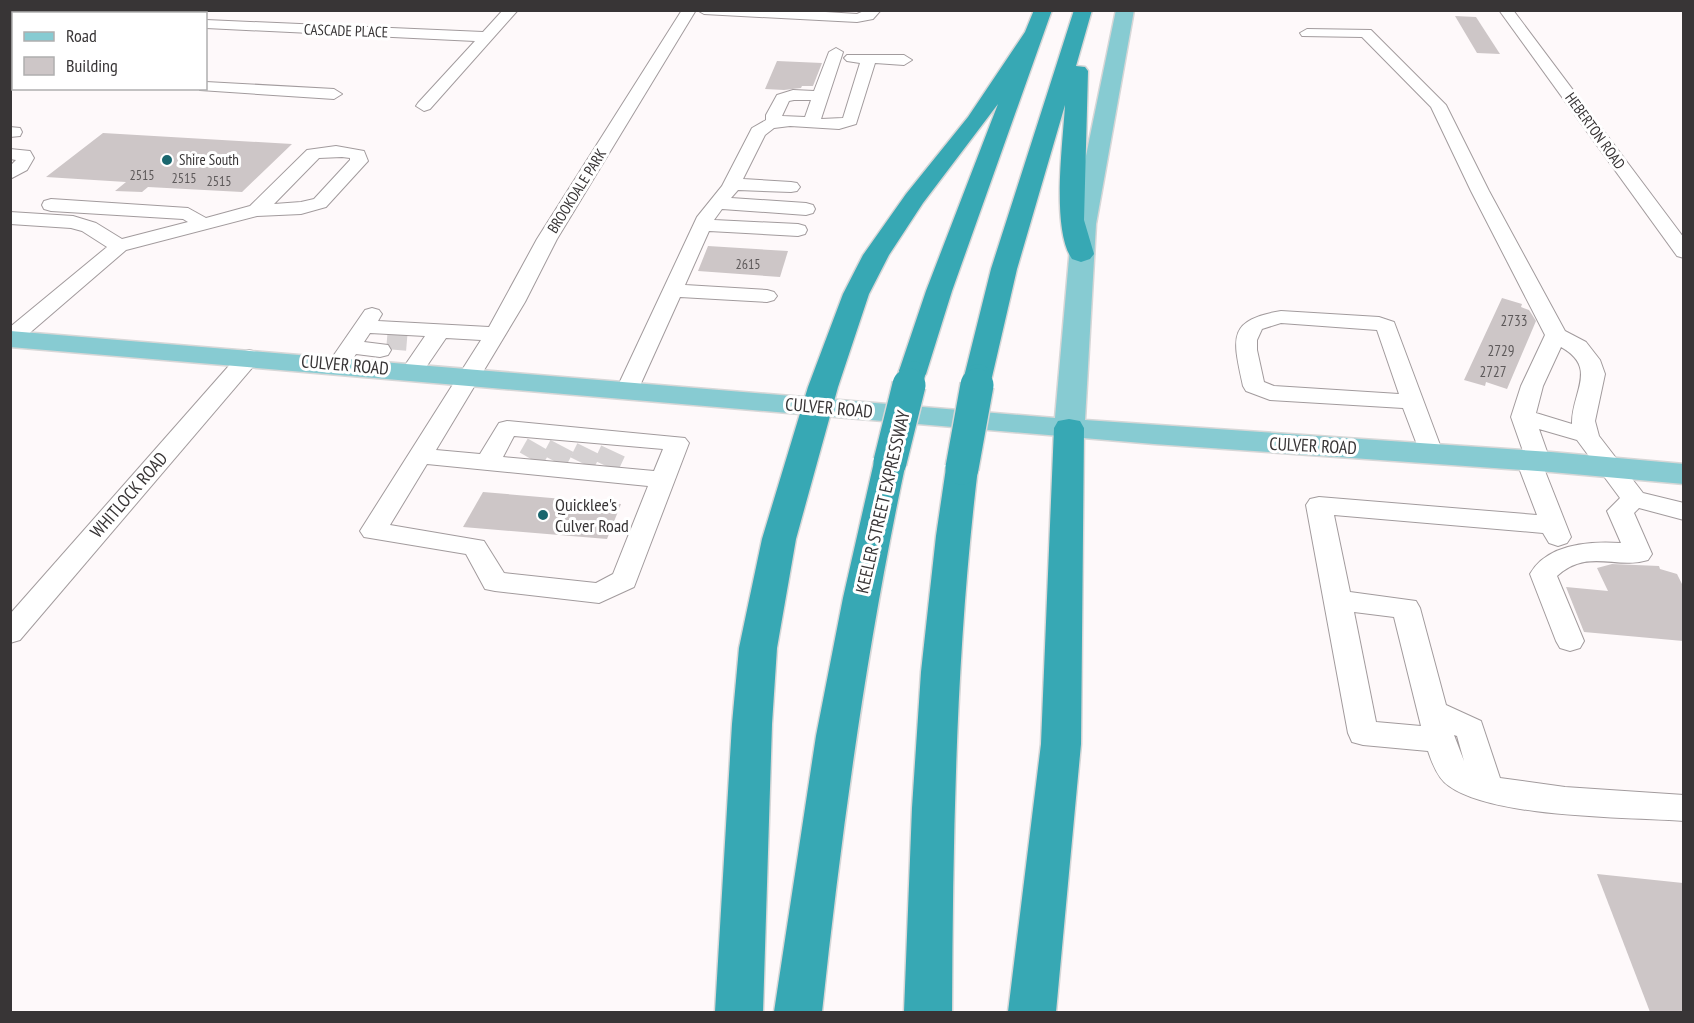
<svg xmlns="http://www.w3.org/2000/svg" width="1694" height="1023" font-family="'PT Sans Narrow',sans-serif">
<rect width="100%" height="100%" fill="#fef9fa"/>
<g fill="#cdc6c7">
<polygon points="1455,16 1476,17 1500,54 1477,53"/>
<polygon points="777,61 822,63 813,86 802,86 801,88 784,90 765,89"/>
<polygon points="103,133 292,144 242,192 148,187 142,192 115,191 126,182 46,177"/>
<polygon points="708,246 788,251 780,277 698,271"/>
<polygon points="1502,298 1522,304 1521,307 1529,310 1536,321 1507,389 1486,382 1485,386 1464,380"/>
<polygon points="483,492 621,504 607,539 463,527"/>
<polygon points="1612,564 1659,566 1660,569 1677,574 1683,586 1683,641 1584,632 1566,587 1608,591 1597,568"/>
<polygon points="1597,874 1683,883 1683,1012 1650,1012"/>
</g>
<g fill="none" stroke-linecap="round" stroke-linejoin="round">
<polyline stroke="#d6d2d3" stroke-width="20" stroke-dasharray="20 10" stroke-linecap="butt" points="387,339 411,341"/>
<g stroke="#d6d2d3" stroke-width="26" stroke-dasharray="26 13" stroke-linecap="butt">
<polyline points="531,459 539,445"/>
<polyline points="554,461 562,446"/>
<polyline points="582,463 589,449"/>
<polyline points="606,466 613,451"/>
</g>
<g stroke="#a29b9d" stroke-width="2">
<g id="minor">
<polygon points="170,10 185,10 182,14 167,14"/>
<polygon points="503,10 518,10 430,109 424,111 416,106 418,103 475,41 206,28 206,20 483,32"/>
<path d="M682,10H696L557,239L525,302L436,450L480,454L499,423L507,421L685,438L689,443L634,587L599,603L495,591L485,589L466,554L364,537L360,531L481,340L446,338L420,376L412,378L404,376L401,371L425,336L370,333L364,342L388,345L391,350L388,355L380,357L356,354L346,370L338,372L330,370L327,365L365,310L372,308L379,310L382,314L378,321L489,327L537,239ZM514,436L663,449L654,471L503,457ZM427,464L648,486L613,574L596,583L504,573L484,541L390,525Z"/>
<polygon points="697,10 794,10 857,14 866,10 881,10 873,19 857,22 704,14"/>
<polygon points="1499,10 1513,10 1684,238 1684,258 1677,256"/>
<polygon points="10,11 19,12 20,14 14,14 14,19 10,19"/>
<path d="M1307,29L1371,30L1446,105L1489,191L1565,331L1586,342L1600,360L1605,374L1595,421L1599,436L1643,493L1684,503V520L1639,508L1634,513L1652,554L1648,560C1616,570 1588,548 1557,576L1584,641L1580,648L1570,651L1560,648L1556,641L1530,574C1547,544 1590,541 1621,543L1607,511L1620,498L1577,440L1539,429L1550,460L1543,466L1571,537L1567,543L1558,546L1549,543L1543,533L1334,515L1350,592L1416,601L1420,608L1446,705L1481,721L1500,778L1565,787L1684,795V821C1626,817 1493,818 1449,786C1438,779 1432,763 1428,751L1363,745L1352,742L1348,733L1306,505L1310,499L1319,497L1537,515L1516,460L1519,455L1524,454L1511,417L1521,386L1545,335L1471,191L1431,107L1362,37L1302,36L1300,33ZM1561,347C1599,368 1571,393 1572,424L1536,413L1543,386ZM1354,612L1394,617L1421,726L1376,722ZM1454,735L1457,736L1464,761Z"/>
<path d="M836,48L843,52L821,119L843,118L860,63L847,61L844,58L847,55H904L912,60L904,65L875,63L856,124L839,129L790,126L774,128L765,135L743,179L791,182L797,183L800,187L797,191L791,192L738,190L731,198L806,203L813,205L815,209L813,213L806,215L722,209L714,220L798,224L805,226L807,230L805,234L798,236L709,231L685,285L767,290L774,292L777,296L774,300L767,302L680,297L638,390L635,395L627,397L619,395L616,390L697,217L722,186L752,128L766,120V115L777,95L793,90L814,91L829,52ZM794,100H811L805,117L782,116L789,101Z"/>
<rect x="10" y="73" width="4" height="10"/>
<polygon points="206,82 334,89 342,94 334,99 200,90 199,88 206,88"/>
<polygon points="10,127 20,128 22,132 20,136 10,137"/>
<path d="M336,146L364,151L368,161L326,207L301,214L257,216L126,250L18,343L10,344V327L107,247L82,231L71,228L10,224V212L73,216L96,223L122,239L188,222L183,219L51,211L44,209L42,205L44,201L51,199L188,208L206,218L250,206L307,150ZM342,157L350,158V160L314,199L301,202L274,204L319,158Z"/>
<polygon points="10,149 30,151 34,158 27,170 10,179 10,166 16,160 10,159"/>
<path d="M1281,311L1379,317L1394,322L1443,453L1440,458L1431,461L1422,458L1403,408L1270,400L1246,391L1243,386C1233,339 1226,320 1281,311ZM1281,323L1377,330L1399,394L1274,386L1264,382L1257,350V340L1262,329Z"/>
<polygon points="249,350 257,352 260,357 257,362 20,640 10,643 10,614 241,352"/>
</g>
</g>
<g stroke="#d7d7d7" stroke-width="3">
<polygon id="major" points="1116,10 1134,10 1096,224 1085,420 1551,452 1684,464 1684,484 1551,472 1154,444 10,347 10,331 1055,418 1072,224"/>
</g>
<g stroke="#d7d7d7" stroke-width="3">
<g id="highway">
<polygon points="1034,10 1052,10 952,291 926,374 922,380 912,383 902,380 898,374 926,291 998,104 923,203 889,255 869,294 838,387 796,539 777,648 772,724 763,1012 715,1012 732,724 739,648 762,539 808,387 843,294 863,255 906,194 968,117 1025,32"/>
<path d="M1074,10H1092L1076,66L1085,67L1088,71L1084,220L1094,254L1090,259L1081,262L1072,259C1051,229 1063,143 1065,105L1017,269L992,377L988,383L978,386L968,383L964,377L991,269Z"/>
<polygon points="1069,419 1080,421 1084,428 1081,744 1056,1012 1008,1012 1041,744 1054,428 1058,421"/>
<path d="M890,452L901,455L906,462C867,644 842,827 822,1012H774L816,736L843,598L874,462L879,455Z"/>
<path d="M962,458L973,461L978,468C956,649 953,830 952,1012H904L912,808L921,672L936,536L946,468L951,461Z"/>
</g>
</g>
<use href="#minor" fill="#fff" fill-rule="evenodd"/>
<use href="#major" fill="#87cbd2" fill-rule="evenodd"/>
<use href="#highway" fill="#37a8b4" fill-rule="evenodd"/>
<g stroke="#d7d7d7" stroke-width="28" stroke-linecap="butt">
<g id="highway-bridge-far1">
<polyline points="909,387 912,374"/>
<polyline points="976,387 978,377"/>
</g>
</g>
<g stroke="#d7d7d7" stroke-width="36" stroke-linecap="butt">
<g id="highway-bridge">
<polyline points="890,462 909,385"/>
<polyline points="962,468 977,385"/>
</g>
</g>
<use href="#highway-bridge-far1" stroke="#37a8b4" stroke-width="26"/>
<use href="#highway-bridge" stroke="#37a8b4" stroke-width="33"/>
</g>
<g fill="#19666e" stroke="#fff" stroke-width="2">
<circle cx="167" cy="160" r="6"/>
<circle cx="543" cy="515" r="6"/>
</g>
<g text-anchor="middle" stroke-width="6" stroke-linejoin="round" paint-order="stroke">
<g font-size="14" fill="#5d595a">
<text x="142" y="180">2515</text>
<text x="184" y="183">2515</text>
<text x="219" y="186">2515</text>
<text x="748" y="269">2615</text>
</g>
<g font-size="15" fill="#383536" stroke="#fff">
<text transform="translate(346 31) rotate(2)" y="5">CASCADE PLACE</text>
<text transform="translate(1595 131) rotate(54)" y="5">HEBERTON ROAD</text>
<text transform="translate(577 191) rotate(-58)" y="5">BROOKDALE PARK</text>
</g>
<g font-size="15" fill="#383536" stroke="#fff" text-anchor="start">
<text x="179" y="165">Shire South</text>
</g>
<g font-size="15" fill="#5d595a">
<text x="1514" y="326">2733</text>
<text x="1501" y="356">2729</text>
<text x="1493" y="377">2727</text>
</g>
<g font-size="18" fill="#383536" stroke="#fff">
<text transform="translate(345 365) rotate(5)" y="6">CULVER ROAD</text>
<text transform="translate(829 408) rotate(5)" y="6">CULVER ROAD</text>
<text transform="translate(1313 446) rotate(3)" y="6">CULVER ROAD</text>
<text transform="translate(129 495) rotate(-49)" y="6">WHITLOCK ROAD</text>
<text transform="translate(883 502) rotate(-77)" y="6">KEELER STREET EXPRESSWAY</text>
</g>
<g font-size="18" fill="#383536" stroke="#fff" text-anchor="start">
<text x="555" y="511">Quicklee's<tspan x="555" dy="21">Culver Road</tspan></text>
</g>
</g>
<rect width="1694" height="1023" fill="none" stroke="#383536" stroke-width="24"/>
<rect x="12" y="12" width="195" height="78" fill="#ffffff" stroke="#afaeaf" stroke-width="1.5"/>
<rect x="24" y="32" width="30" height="9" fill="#87cbd2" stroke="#afaeaf" stroke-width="1.5"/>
<text x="66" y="42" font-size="18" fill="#383536">Road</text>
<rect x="24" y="57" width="30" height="18" fill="#cdc6c7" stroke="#afaeaf" stroke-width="1.5"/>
<text x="66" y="72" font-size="18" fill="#383536">Building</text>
</svg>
